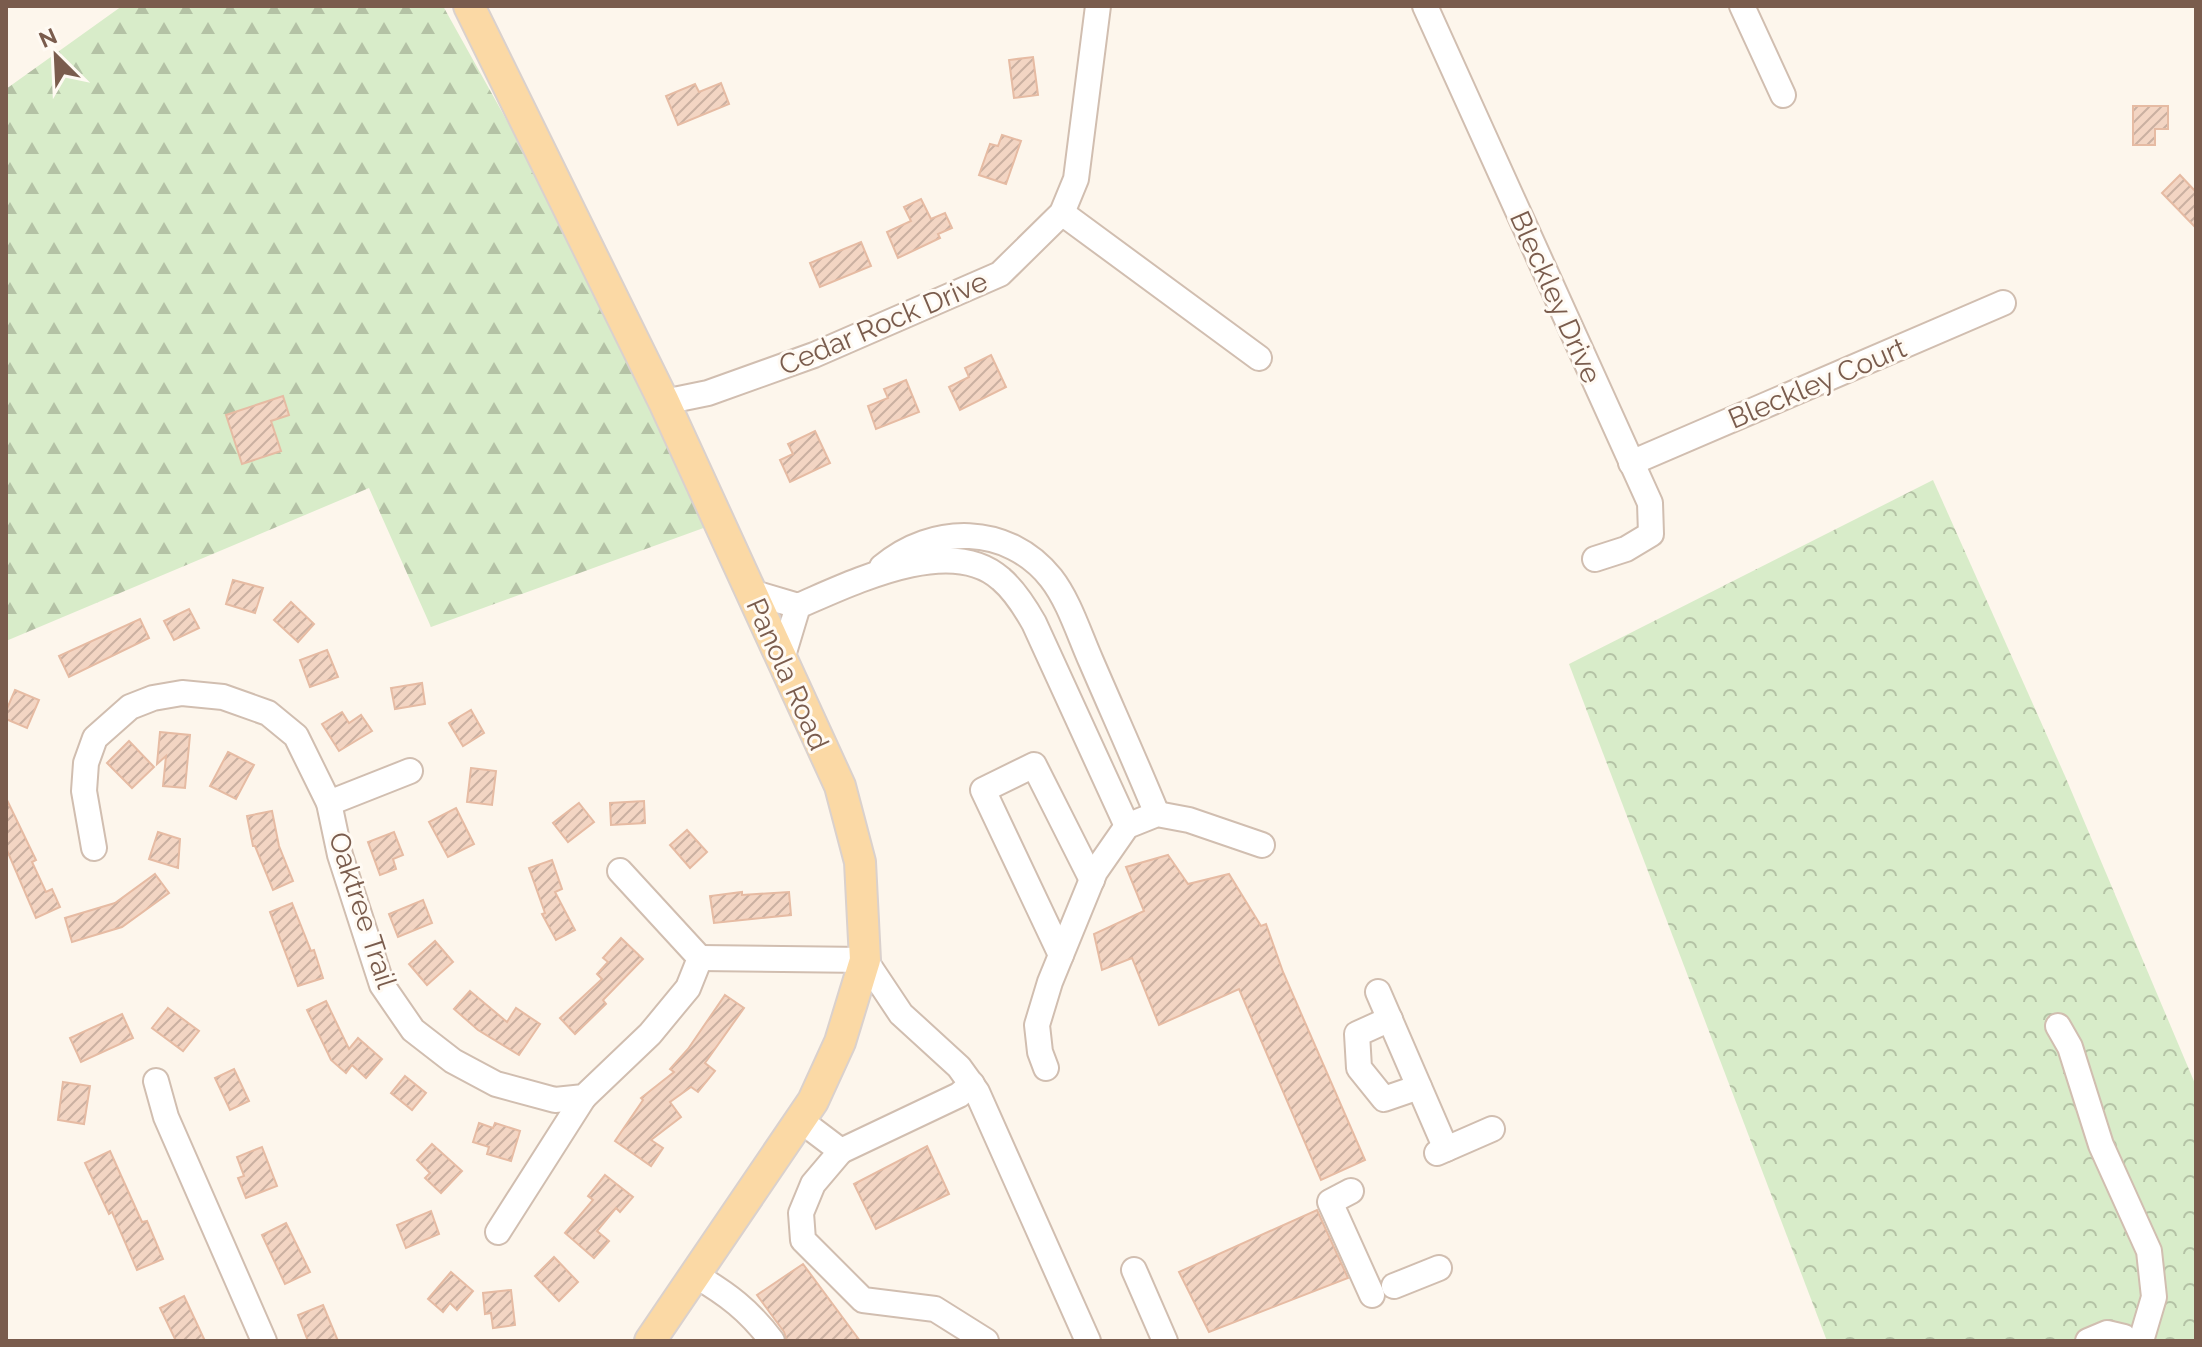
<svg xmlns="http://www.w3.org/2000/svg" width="2202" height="1347" font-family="Raleway,sans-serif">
<defs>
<pattern id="forest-firs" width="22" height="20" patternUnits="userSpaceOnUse" patternTransform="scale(2)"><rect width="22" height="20" fill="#d8ecc9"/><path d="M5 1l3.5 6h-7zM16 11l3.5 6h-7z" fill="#b4c2a5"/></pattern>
<pattern id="park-crowns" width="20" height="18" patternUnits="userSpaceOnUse" patternTransform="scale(2)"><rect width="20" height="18" fill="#d8ecc9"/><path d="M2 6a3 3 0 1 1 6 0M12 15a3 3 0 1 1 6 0" fill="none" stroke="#b4c2a5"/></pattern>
<pattern id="building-hatch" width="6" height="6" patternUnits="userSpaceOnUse" patternTransform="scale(2)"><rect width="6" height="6" fill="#f3d5c3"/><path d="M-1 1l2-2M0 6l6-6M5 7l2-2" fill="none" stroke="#cab0a1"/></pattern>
</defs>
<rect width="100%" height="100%" fill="#fdf6ec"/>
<polygon fill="url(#forest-firs)" points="122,6 443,6 668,410 709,526 431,627 369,488 6,641 6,89"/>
<polygon fill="url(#park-crowns)" points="1933,480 2065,776 2196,1086 2196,1341 1827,1341 1569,664"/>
<g fill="url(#building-hatch)" stroke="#e6bba3" stroke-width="2">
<polygon points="1033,57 1038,95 1014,98 1009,60"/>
<polygon points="721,83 729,104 678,125 666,96 695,84 699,92"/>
<polygon points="2133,106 2168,106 2168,129 2155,129 2155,145 2133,145"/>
<polygon points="1002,135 1021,141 1006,184 979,175 990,144 998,146"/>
<polygon points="2180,175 2196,192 2196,228 2162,193"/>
<polygon points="921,199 931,219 945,213 952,228 938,234 940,238 898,258 887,232 911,221 904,207"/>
<polygon points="861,242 871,266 820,287 810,263"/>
<polygon points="991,355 1006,387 960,410 949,387 969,377 965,368"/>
<polygon points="906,380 919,412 876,429 868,406 888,398 884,389"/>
<polygon points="283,396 289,415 271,421 281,451 242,464 226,415"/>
<polygon points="815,431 830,463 790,482 780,460 793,454 788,444"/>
<polygon points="233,580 263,588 255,613 226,604"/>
<polygon points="291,602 314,624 298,642 274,620"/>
<polygon points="189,609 199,628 174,640 164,621"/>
<polygon points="140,619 149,638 69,677 59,656"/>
<polygon points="327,650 338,677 310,687 300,660"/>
<polygon points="422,683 425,704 395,709 391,688"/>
<polygon points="15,690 39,700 27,728 6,719 6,711"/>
<polygon points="471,710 484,733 463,746 449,723"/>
<polygon points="342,712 349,723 361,715 372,731 339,751 322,724"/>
<polygon points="160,732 190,735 185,788 163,786 166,756 157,764"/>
<polygon points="129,741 154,767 132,788 107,763"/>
<polygon points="228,752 254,765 236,799 210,786"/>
<polygon points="471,768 496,771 492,805 467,802"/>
<polygon points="6,798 36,860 32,862 46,892 52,889 60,907 36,918 6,848"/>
<polygon points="644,801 645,823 611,825 610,803"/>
<polygon points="579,803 594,822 568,842 553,823"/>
<polygon points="456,808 474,844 448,857 429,822"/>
<polygon points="272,811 279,846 293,881 273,890 255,846 253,846 247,816"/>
<polygon points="687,830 707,852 690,868 670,845"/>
<polygon points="158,832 180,839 178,868 149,859"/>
<polygon points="394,832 403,855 393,859 396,869 380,875 368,842"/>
<polygon points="1168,855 1188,884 1229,874 1261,926 1266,924 1283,972 1365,1160 1321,1180 1239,989 1159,1025 1132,958 1102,970 1094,934 1144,911 1126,867"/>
<polygon points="552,860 562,889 555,892 575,930 556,940 542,914 545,913 529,868"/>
<polygon points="155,874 169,893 122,927 72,942 65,918 115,903"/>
<polygon points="742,892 742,895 789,892 791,915 714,923 710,896"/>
<polygon points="423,900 432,923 398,937 389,914"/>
<polygon points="292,903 311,951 314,950 323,978 298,986 270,912"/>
<polygon points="621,938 643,959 603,1000 606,1004 575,1034 560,1018 602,979 597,974 608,962 603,958"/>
<polygon points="435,941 453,962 427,985 409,964"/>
<polygon points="470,991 507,1022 516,1008 540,1024 519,1055 478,1030 454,1009"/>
<polygon points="725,995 744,1008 705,1063 715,1071 698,1092 691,1087 670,1102 681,1117 651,1140 663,1148 651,1166 615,1141 643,1100 641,1098 674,1072 670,1069 688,1049"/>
<polygon points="326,1001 349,1049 358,1038 382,1059 366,1078 352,1065 346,1073 331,1060 307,1010"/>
<polygon points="168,1008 199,1031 183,1051 152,1028"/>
<polygon points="122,1014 133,1038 81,1062 70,1038"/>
<polygon points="234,1069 249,1101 230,1110 215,1078"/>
<polygon points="405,1076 426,1093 412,1110 391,1093"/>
<polygon points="63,1082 90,1086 84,1124 58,1120"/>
<polygon points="479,1123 493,1128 495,1123 520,1131 511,1161 487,1154 489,1147 473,1142"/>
<polygon points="432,1144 462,1171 441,1193 425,1178 430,1173 417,1160"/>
<polygon points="927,1146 949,1194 876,1229 854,1184"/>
<polygon points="262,1147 277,1186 246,1198 238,1178 244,1176 237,1157"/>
<polygon points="110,1151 142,1222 147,1221 163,1259 137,1270 112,1212 109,1214 85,1163"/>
<polygon points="605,1175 633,1197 620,1212 616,1208 597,1231 609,1241 594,1258 565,1233 593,1200 588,1196"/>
<polygon points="1317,1210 1348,1278 1209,1332 1179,1272"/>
<polygon points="431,1211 439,1234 406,1248 397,1225"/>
<polygon points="286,1223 310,1272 285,1284 262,1235"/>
<polygon points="554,1257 578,1282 559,1301 535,1276"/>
<polygon points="803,1264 860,1341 787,1341 784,1332 757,1295"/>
<polygon points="451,1272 473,1291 457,1310 450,1303 443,1312 428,1299"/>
<polygon points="511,1290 515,1325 493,1328 491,1313 485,1314 483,1293"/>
<polygon points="184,1296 205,1341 176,1341 160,1308"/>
<polygon points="323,1305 338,1341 308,1341 298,1315"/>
</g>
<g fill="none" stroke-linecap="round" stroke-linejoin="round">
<g stroke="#d1beb0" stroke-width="28">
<g id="minor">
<polyline points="1425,6 1650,503 1651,534 1626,549 1595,559"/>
<polyline points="1742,6 1783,95"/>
<polyline points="1062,213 1259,358"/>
<polyline points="664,402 708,393 814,355 1000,274 1062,213 1076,179 1098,6"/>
<polyline points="1631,463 2003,303"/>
<path d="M882,567C933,524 1008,524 1051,578C1069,601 1079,634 1091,661C1113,712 1136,763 1157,814"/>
<path d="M751,592L798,606C850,584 950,533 1001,579C1015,591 1025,607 1034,623L1127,826"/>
<polyline points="782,659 798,606"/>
<polyline points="329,803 410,771"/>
<polyline points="94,848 84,791 86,763 95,738 130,707 153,698 182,693 223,697 268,713 296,736 329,803 340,855 382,985 413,1030 453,1061 496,1084 555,1100 584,1097 650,1034 688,988 700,958"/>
<polyline points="620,871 700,958"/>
<polyline points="1061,955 983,790 1034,765 1092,880"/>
<polyline points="700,958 865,960 901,1014 959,1067 977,1092 1088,1341"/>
<polyline points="1378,992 1446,1149"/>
<polyline points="1390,1019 1357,1034 1359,1068 1384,1099 1419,1087"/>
<polyline points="2058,1026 2070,1047 2101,1145 2149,1251 2154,1297 2141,1341"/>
<polyline points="1046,1068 1040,1052 1037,1025 1050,982 1095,872 1127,826 1157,814 1189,820 1262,845"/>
<polyline points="156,1081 166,1117 264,1341"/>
<polyline points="800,1120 841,1151 813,1184 801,1213 803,1240 863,1300 935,1309 986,1341"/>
<polyline points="841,1151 959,1095 972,1084"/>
<polyline points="1437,1153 1492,1129"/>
<polyline points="1351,1191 1330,1202 1372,1295"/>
<polyline points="498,1232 584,1097"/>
<polyline points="1134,1270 1165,1341"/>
<path d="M695,1275C727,1294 749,1310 772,1341"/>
<polyline points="1394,1286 1439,1268"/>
<polyline points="2088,1341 2107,1333 2124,1337 2127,1341"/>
</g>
</g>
<g stroke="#dad1cd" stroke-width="34">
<polyline id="major" points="469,6 664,402 840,786 860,862 865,960 840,1042 813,1101 650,1341"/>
</g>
<use href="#minor" stroke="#fff" stroke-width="24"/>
<use href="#major" stroke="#fbd9a5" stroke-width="30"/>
</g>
<g text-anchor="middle" stroke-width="6" stroke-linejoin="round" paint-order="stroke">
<g font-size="28" fill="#7a5c4d" stroke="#fffaf3">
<text transform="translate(1556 297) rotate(66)" y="10">Bleckley Drive</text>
<text transform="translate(883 323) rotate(-23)" y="10">Cedar Rock Drive</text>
<text transform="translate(1817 383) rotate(-23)" y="10">Bleckley Court</text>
<text transform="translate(788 674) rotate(66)" y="10">Panola Road</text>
<text transform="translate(363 910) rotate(72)" y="10">Oaktree Trail</text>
</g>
</g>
<rect width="2202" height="1347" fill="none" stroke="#7a5c4d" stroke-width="16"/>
<g transform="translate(56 56) rotate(336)" stroke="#fffaf3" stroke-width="6" paint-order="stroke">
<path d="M0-6L14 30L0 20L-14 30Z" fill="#7a5c4d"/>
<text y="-12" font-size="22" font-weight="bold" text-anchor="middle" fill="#7a5c4d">N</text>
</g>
</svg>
